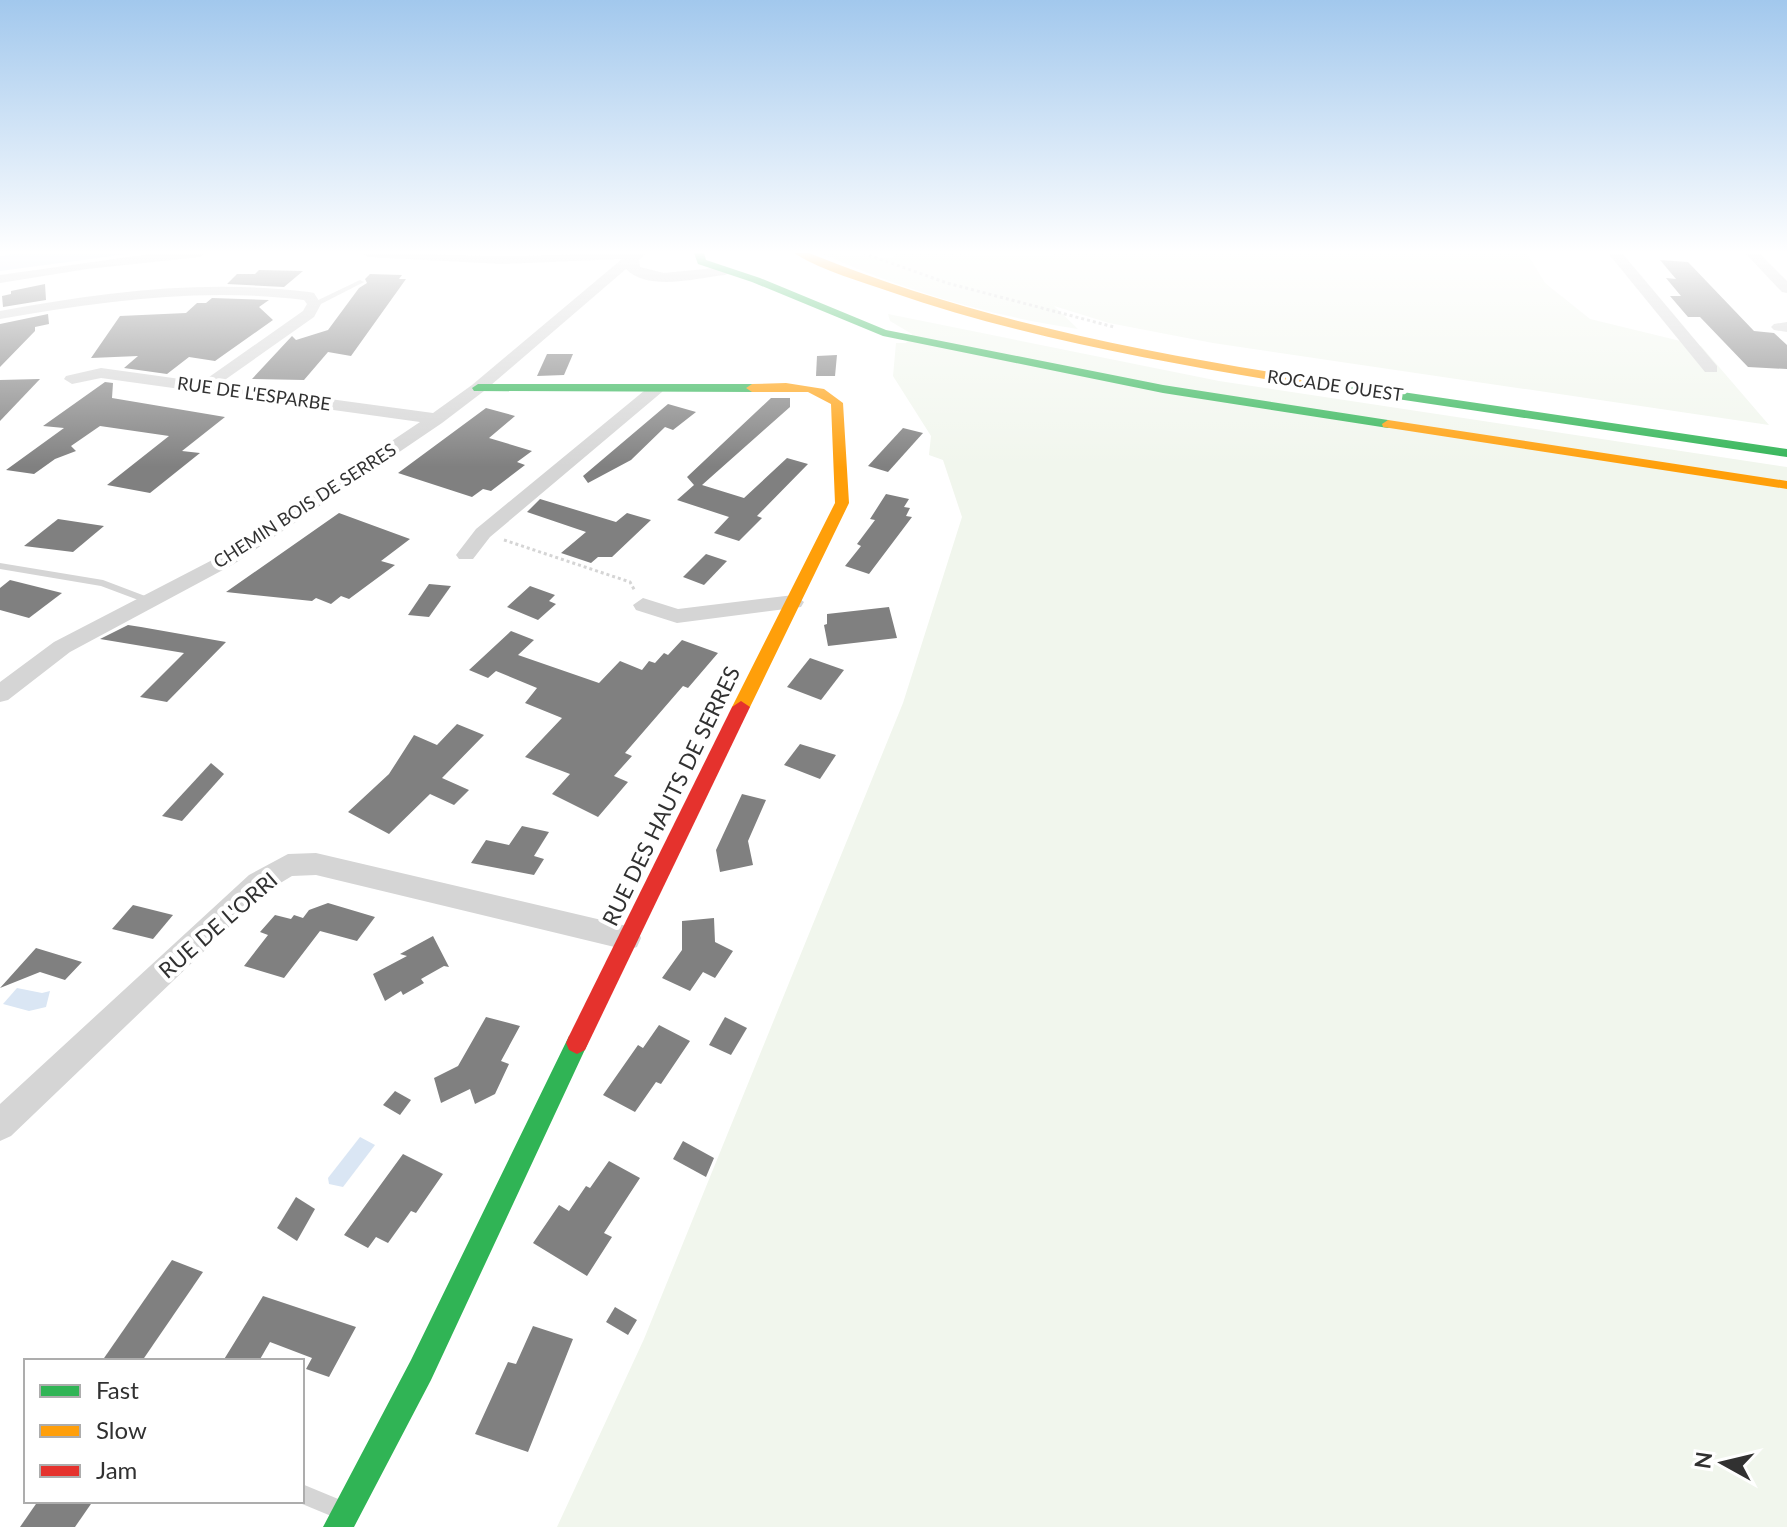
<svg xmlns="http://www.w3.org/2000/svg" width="1787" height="1527" font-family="Lato,sans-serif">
<rect width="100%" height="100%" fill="#fff"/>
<g fill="#f1f6ed">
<path d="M820,253L893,258L895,253L1052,256L1055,253H1527L1545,283L1590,319L1701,346L1769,425L1213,343L1109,323L1054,306L1078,329C986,315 906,291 820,253Z"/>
<polygon points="888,314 1219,381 1787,467 1787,1527 557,1527 644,1339 903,703 962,517 943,460 929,455 931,436 893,376 896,343 906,343 912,334 890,321"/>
</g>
<g fill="#dae6f4">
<polygon points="16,253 136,253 0,271 0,256"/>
<polygon points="17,988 42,993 50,991 46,1007 29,1011 3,1004"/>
<polygon points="360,1137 375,1145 343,1187 329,1184 328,1178"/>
</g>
<g fill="#808080">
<polygon points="1660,260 1688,262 1754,331 1774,333 1787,345 1787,369 1748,367 1700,317 1688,317 1670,296 1681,296 1666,278 1676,279"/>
<polygon points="259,270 303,271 284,287 227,284 237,274 255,274"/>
<polygon points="370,274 402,275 399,279 406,279 351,356 328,352 304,380 252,379 292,336 296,340 328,330 359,288 367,283 365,279"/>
<polygon points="45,284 46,300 3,307 2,296 11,294 11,291"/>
<polygon points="212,298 269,300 259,307 273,320 215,361 189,357 167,374 124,368 138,356 91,358 120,316 186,313 197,303 206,303"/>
<polygon points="48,314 49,324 35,327 35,331 0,367 0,324"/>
<polygon points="547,354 573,354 564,375 537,376"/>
<polygon points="837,355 835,376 816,376 817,356"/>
<polygon points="40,379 0,421 0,380"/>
<polygon points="105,382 113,383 112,398 225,417 182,451 200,453 150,493 107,485 169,436 100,426 71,446 76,451 55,459 34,474 6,470 64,428 43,426"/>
<polygon points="771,398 790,398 790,407 702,485 744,498 787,458 808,464 757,516 762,518 739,541 714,533 729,517 677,500 694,485 687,477"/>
<polygon points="668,404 696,412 673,430 665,427 631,460 588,483 583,476"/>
<polygon points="486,408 515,416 489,438 532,451 517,462 525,465 491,491 483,489 472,497 398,473"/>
<polygon points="903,428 923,433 888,472 868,466"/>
<polygon points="886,494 909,499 904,507 910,508 906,516 912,517 869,574 845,566 861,546 857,544 875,520 870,519"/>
<polygon points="540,499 616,522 627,513 651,520 612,557 598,557 591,563 561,553 586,532 527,512"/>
<polygon points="339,513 410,539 381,561 395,565 349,599 341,596 331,604 316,598 312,601 226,592"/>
<polygon points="58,519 104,526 73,552 24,546"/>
<polygon points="706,554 727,561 704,585 683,577"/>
<polygon points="10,580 62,593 29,618 0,610 0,588"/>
<polygon points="429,584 451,586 429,617 408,615"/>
<polygon points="530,586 555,595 549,601 556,604 538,620 507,607"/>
<polygon points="889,607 897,638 828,646 824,625 827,624 827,614"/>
<polygon points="128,625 141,627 226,642 167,702 140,697 184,653 100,639"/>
<polygon points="511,631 534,640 518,655 599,683 620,661 642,670 649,661 655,663 664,653 668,655 682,640 718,653 688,688 683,686 625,753 632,756 614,776 628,782 598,817 552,794 570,774 525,757 562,718 525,703 537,688 496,671 488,678 469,670"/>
<polygon points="810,658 844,670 821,700 787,687"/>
<polygon points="457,724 484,735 442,778 469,790 454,805 430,794 389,834 348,812 389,774 414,735 437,745"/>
<polygon points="800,744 836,755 820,779 784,765"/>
<polygon points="211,763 224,774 182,821 162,816"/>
<polygon points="742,794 766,800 748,841 753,865 720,872 716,850"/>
<polygon points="522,826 549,832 534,856 544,859 534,875 471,863 486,840 509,845"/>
<polygon points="328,903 375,917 357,941 320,931 284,978 244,966 268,935 260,932 275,915 291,919 294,915 303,918 309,910"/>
<polygon points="133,905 173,915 153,939 112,929"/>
<polygon points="714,918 715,942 733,951 715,978 703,972 690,991 662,978 682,950 682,921"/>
<polygon points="433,936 449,967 444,966 421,979 424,983 403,995 401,991 385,1001 373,974 407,956 400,954"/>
<polygon points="36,948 82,962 65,980 40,972 0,988"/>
<polygon points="486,1017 520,1026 501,1061 509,1064 495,1094 475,1104 470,1089 441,1103 434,1078 458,1066"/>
<polygon points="725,1017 747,1028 731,1055 709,1045"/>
<polygon points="659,1025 690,1041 661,1084 656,1082 635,1112 603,1095 638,1045 643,1048"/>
<polygon points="395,1091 411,1100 400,1115 383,1105"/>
<polygon points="683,1141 714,1158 706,1177 673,1159"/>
<polygon points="403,1154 443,1174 416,1213 411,1211 388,1243 376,1237 368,1248 344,1235"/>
<polygon points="609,1161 640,1178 604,1233 612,1237 587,1276 533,1243 559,1205 569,1211 586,1186 590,1188"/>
<polygon points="296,1197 315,1209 297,1241 277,1228"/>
<polygon points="172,1260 203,1272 142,1361 102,1361"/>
<polygon points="263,1296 356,1327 329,1377 306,1369 312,1358 270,1342 259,1361 223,1361"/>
<polygon points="615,1307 637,1320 628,1335 606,1322"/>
<polygon points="533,1326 573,1339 528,1452 475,1434 508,1362 516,1364"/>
<polygon points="38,1501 93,1501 75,1527 20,1527"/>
</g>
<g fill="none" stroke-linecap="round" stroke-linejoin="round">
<g stroke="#d5d5d5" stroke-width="3" stroke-dasharray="3 3" stroke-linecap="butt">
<polyline points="863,253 947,283 1114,327"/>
<polyline points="504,540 630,582 635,591"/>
</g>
<g fill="#d5d5d5" fill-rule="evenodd">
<polygon points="360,280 364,282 362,283 317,306 310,304"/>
<polygon points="0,563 103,580 153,599 154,601 149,604 101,586 0,569"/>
<polygon points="302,1484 343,1501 346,1508 343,1515 336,1518 295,1501 302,1501"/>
</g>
<g fill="#d5d5d5" fill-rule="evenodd">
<polygon points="157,253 206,253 200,257 87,269 0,283 0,275"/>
<path d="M362,253L502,256L646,253L639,260L640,267L664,273L725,267L732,271L725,275C696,278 649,292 626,269L484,391L442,423L234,564L70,652L8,700L0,702V682L54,642L220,556L420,422L101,378L72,384L64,379L66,376L101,368L202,382L303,311L307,304L304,300C202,287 101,301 0,319V311C103,292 205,279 309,292L314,293L321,304L314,317L219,384L433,413L472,385L622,259L502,264L368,257Z"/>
<polygon points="1608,253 1622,253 1717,366 1717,372 1705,372"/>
<polygon points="1745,253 1759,253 1787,281 1787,293 1782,292"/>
<polygon points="1787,322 1787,332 1774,330 1771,327 1774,324"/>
<polygon points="656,384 664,389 662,392 490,537 473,559 459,559 456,555 476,529 650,386"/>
<polygon points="794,595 804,602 801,607 677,623 636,610 633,605 643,598 678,609"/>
<polygon points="316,853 627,926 637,929 641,938 637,947 627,950 316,875 292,876 267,891 11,1136 0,1141 0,1104 249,875 288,854"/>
</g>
<g fill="#30b455" fill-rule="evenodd">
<polygon points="694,253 704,253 706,260 760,278 886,330 1163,385 1388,420 1394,424 1388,428 1163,393 883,336 752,282 698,264"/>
<polygon points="1321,380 1787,449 1787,457 1317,387 1315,384"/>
<polygon points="478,384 752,384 758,388 752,392 474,391 472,388"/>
<polygon points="577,1032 585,1036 588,1043 431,1380 354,1527 323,1527 411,1360 569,1036"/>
</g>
<g fill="#ff9f0a" fill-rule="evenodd">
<path d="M794,253H809C974,320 1146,353 1321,380L1327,384L1321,388C1176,365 1030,340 891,292C860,281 822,271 794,253Z"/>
<polygon points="786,383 824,389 843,403 849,503 750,707 741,713 732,707 835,503 831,404 808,392 752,392 746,388 752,384"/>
<polygon points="1388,420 1787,481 1787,489 1383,427 1382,424"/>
</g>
<polygon fill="#e5322d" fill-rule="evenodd" points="741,701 750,707 585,1050 577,1054 569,1050 566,1043 569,1036 732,707"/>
</g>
<linearGradient id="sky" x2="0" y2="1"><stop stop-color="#a2c8ed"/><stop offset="0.54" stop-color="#fff"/><stop offset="1" stop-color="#fff" stop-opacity="0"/></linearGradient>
<rect width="1787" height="467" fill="url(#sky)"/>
<g text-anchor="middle" stroke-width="8" stroke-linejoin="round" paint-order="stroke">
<g font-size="18" fill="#313131" stroke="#fff">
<text transform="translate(1335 386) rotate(8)" y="6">ROCADE OUEST</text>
<text transform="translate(254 394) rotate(8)" y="6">RUE DE L'ESPARBE</text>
<text transform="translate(305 506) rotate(-33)" y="6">CHEMIN BOIS DE SERRES</text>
</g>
<g font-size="22" fill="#313131" stroke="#fff">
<text transform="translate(671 796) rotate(-64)" y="8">RUE DES HAUTS DE SERRES</text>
<text transform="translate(218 925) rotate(-41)" y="8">RUE DE L'ORRI</text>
</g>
</g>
<rect x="24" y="1359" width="280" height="144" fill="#ffffff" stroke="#adadad" stroke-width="2"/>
<rect x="40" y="1385" width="40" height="12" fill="#30b455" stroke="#adadad" stroke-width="2"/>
<text x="96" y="1399" font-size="24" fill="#313131">Fast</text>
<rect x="40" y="1425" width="40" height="12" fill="#ff9f0a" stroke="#adadad" stroke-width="2"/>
<text x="96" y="1439" font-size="24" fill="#313131">Slow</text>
<rect x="40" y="1465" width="40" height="12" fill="#e5322d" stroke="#adadad" stroke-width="2"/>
<text x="96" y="1479" font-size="24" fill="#313131">Jam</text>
<g transform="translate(1723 1463) rotate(278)" stroke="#ffffff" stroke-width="6" paint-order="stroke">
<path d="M0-6L14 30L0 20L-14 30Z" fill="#313131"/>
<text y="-12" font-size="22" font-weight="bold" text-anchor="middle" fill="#313131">N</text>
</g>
</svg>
